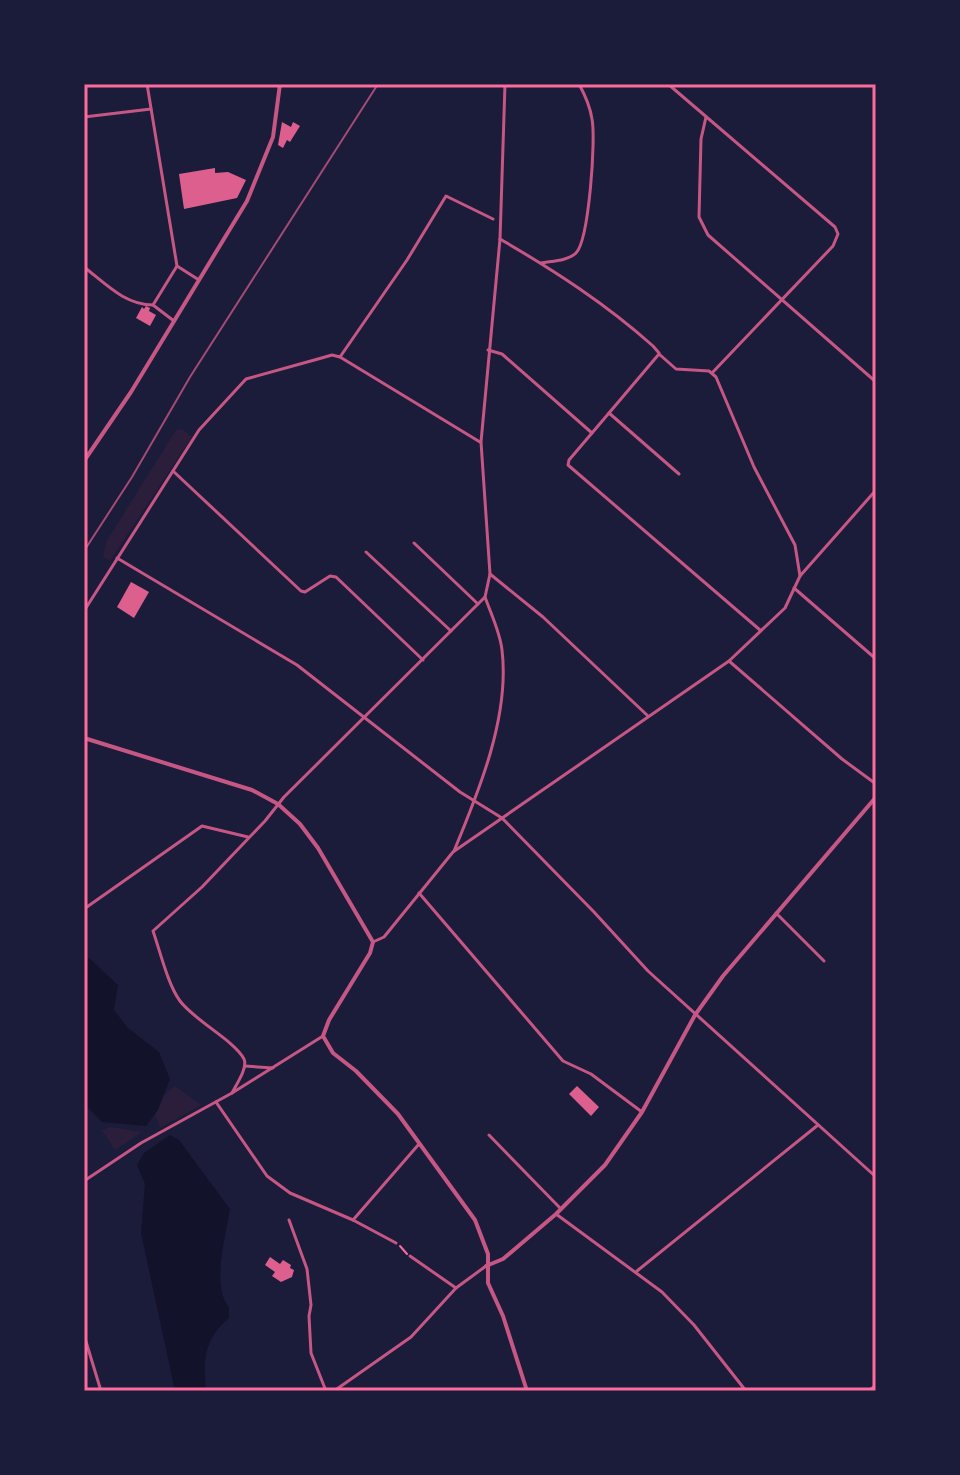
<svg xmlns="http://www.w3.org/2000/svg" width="960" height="1475" font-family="'DM Sans',sans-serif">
<rect width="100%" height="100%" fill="#1b1b3a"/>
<g fill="#2a1e3b">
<polygon points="182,429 192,437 110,561 103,556 106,542 176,430"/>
<polygon points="175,1086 201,1105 160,1128 152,1106"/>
<polygon points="111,1127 142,1132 115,1150 102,1130"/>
</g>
<g fill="#12122b">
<polygon points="84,958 89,958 118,985 114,1010 128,1028 159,1052 170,1079 158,1110 146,1126 102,1122 84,1104"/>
<path d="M170,1135L179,1140L230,1209C226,1235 211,1286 229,1307V1318C204,1339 203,1360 206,1391H175L141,1233L145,1184L137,1165L144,1153Z"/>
</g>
<g fill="#dd5f8e">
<polygon points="282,122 291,127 293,122 300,126 290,142 287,140 283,148 278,145"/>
<polygon points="215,168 215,173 228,172 246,180 237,198 184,209 179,174"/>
<polygon points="146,306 150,308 149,311 156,315 150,326 136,318 142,307 144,309"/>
<polygon points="131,582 149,592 134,618 117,607"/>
<polygon points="577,1086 599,1107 591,1116 569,1094"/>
<polygon points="270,1257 280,1264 283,1260 291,1265 290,1268 294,1270 292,1277 281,1282 272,1276 275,1272 265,1265"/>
</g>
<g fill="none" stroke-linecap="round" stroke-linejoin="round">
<polyline stroke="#ff6b9d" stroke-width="2" points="400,1246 407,1254"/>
<g stroke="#c65784" stroke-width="3">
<polyline points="147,84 177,266 199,280"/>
<polyline points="668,84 835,227 838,234 833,246 712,373"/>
<polyline points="84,117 151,109"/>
<polyline points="706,117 701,139 699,217 708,235 876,382"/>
<path d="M500,239C555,271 606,304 653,346L659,353"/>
<path d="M541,263C551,261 568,261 576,253C589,240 596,139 592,119C590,106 585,95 579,84"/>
<path d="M84,267C106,284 125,305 153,305"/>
<polyline points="174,321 153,305 177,266"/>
<polyline points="488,350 502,354 592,433 569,460 568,465 760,630"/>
<polyline points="340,357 480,442"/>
<polyline points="592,433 609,413"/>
<polyline points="173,471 301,591 305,592 330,576 336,577 423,660"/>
<polyline points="679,474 609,413 659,354 676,369 709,371 716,377 754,467 795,545 800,576"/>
<polyline points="414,543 478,604"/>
<polyline points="366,552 451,631"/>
<polyline points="117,558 297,665 460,792 502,818 594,912 648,971 876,1177"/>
<polyline points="490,574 543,617 648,716"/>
<polyline points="794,588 876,659"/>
<polyline points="84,611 199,430 246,379 318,359 332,355 340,357 407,260 446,196 493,219"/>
<polyline points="729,661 842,759 876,784"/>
<path d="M454,851C479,791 510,716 502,650C500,632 491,614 485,597"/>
<polyline points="419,893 563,1061 591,1074 642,1112"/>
<polyline points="84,909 202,826 248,837"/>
<polyline points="776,913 824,961"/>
<polyline points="373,942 384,937 453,852 729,661 785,608 800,576 876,490"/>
<polyline points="245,1066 273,1068"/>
<path d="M232,1093C236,1085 248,1068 244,1059C235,1041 195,1021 180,1001C168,985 160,951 153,931L202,887L265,821L284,797L485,597L490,574L481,442L500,239L505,84"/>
<polyline points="216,1102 267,1176 290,1193 353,1220 396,1243"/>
<polyline points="489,1135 561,1209"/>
<polyline points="84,1181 141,1143 232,1093 323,1036"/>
<polyline points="556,1214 662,1292 694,1325 746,1391"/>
<polyline points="289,1220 307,1269 311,1305 309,1316 311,1353 326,1391"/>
<polyline points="353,1220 419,1144"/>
<polyline points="410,1256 456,1288"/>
<polyline points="637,1271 818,1125"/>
<polyline points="84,1335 101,1391"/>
<polyline points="334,1391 411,1337 456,1288 486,1266"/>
<polyline points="869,1391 876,1385"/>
</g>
<g stroke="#c65784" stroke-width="4">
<polyline points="84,461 131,392 247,201 273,137 280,84"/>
<polyline points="84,738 252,790 278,804 300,824 318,848 373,942 370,953 329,1020 323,1036 333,1053 356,1071 398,1114 475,1220 488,1254 488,1283 503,1316 527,1391"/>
<polyline points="486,1266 503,1259 556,1214 605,1165 642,1112 695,1015 723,976 876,797"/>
</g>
<polyline stroke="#a44b75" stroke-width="2" points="84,551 132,477 190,377 378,84"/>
</g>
<rect width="960" height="1475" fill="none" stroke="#1b1b3a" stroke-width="172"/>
<rect x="86" y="86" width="788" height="1303" fill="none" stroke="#ff6b9d" stroke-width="3"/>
</svg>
